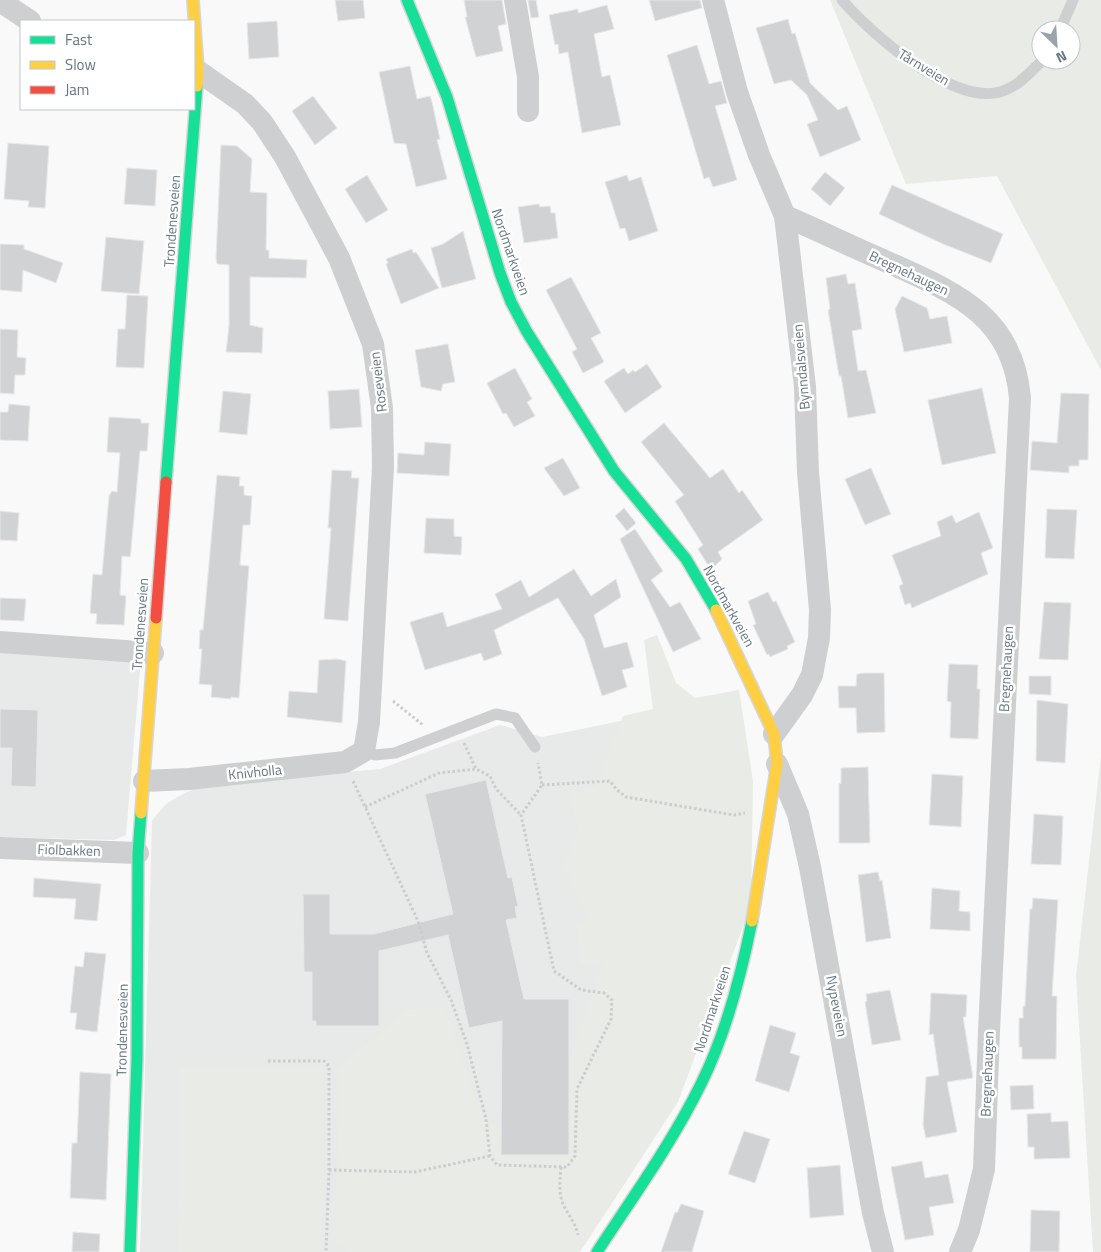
<svg xmlns="http://www.w3.org/2000/svg" width="1101" height="1252" font-family="'Titillium Web',sans-serif">
<rect width="100%" height="100%" fill="#f9f9f9"/>
<g fill="#e8e9e9">
<polygon points="0,648 135,661 140,670 126,835 114,840 0,837"/>
<polygon points="640,717 642,1009 431,1252 140,1252 152,820 167,803 187,792 211,784 380,769 500,725 542,737"/>
</g>
<g fill="#e8ebe6" fill-rule="evenodd">
<path d="M830,0H1101V370L997,176L906,184ZM1041,30H1071V60H1041Z"/>
<polygon points="657,635 676,683 695,698 739,690 753,781 751,905 678,1102 580,1252 349,1252 336,1244 337,1069 409,1009 444,1006 484,1121 529,1138 553,1109 603,963 580,965 576,923 588,921 564,865 578,831 570,795 573,790 596,786 623,716 653,709 644,640"/>
<polygon points="1101,755 1101,1252 1093,1252 1076,976"/>
<polygon points="179,1068 322,1069 321,1252 178,1252"/>
</g>
<g fill="#d0d2d3" stroke="#e8e8e8">
<polygon points="335,0 363,0 365,18 338,21"/>
<polygon points="464,0 502,0 506,24 498,26 503,51 476,57 465,17 467,17"/>
<polygon points="528,0 536,0 539,17 531,18"/>
<polygon points="649,0 700,0 702,8 655,21"/>
<polygon points="607,5 614,29 594,34 602,77 610,75 621,125 582,133 568,52 559,54 558,44 555,45 549,15 578,9 578,13"/>
<polygon points="788,19 792,34 795,33 810,83 838,110 847,106 861,140 820,157 807,124 818,120 807,95 791,80 774,84 756,28"/>
<polygon points="277,21 279,57 249,59 247,23"/>
<polygon points="697,45 709,84 721,81 727,103 715,106 737,180 713,187 709,177 704,179 667,55"/>
<polygon points="410,66 417,99 430,96 432,102 440,139 437,140 447,179 416,187 406,144 394,143 379,72"/>
<polygon points="313,96 337,128 315,145 292,111"/>
<polygon points="8,143 49,146 45,208 28,207 29,201 4,199"/>
<polygon points="221,145 237,146 252,159 250,192 267,193 266,250 269,250 269,258 307,260 306,278 250,277 250,325 263,328 262,353 226,352 229,326 229,265 217,264 216,259"/>
<polygon points="127,168 157,170 155,206 124,204"/>
<polygon points="825,172 845,188 830,206 811,189"/>
<polygon points="367,175 388,210 366,223 345,189"/>
<polygon points="627,175 629,181 641,177 658,231 629,241 625,228 620,229 605,182"/>
<polygon points="892,185 1003,234 991,263 943,244 879,214"/>
<polygon points="539,204 540,207 550,206 551,213 555,213 558,238 524,243 518,207"/>
<polygon points="463,231 476,279 442,288 431,248 443,244"/>
<polygon points="106,237 144,241 139,294 101,291"/>
<polygon points="0,244 24,245 24,249 63,263 56,283 23,270 22,292 0,290"/>
<polygon points="412,249 413,253 416,252 439,288 401,304 386,264 388,263 386,259"/>
<polygon points="846,274 848,284 855,283 862,329 852,331 858,371 866,370 876,413 848,418 841,376 839,376 828,310 830,309 826,278"/>
<polygon points="571,277 601,333 591,338 604,362 583,373 572,352 577,349 546,290"/>
<polygon points="127,295 148,296 144,368 116,367 118,329 125,329"/>
<polygon points="902,296 927,308 930,319 947,316 952,343 904,352 895,309"/>
<polygon points="0,329 18,330 17,357 26,358 25,375 15,375 14,394 0,393"/>
<polygon points="448,344 455,382 443,384 441,391 421,387 415,350"/>
<polygon points="647,364 662,387 625,413 604,381 624,368 628,374 633,370 635,372"/>
<polygon points="515,368 532,399 527,402 535,416 514,427 506,413 503,414 487,383"/>
<polygon points="982,388 996,453 942,465 928,400"/>
<polygon points="359,389 362,427 330,429 328,391"/>
<polygon points="223,391 251,394 247,435 219,432"/>
<polygon points="1061,393 1089,394 1088,460 1079,460 1079,466 1069,466 1069,473 1030,470 1032,441 1057,443"/>
<polygon points="9,404 30,406 28,441 0,440 0,412 8,412"/>
<polygon points="109,417 141,419 141,423 149,423 147,451 140,451 131,550 130,557 122,556 120,595 126,596 124,625 96,624 97,614 90,613 93,574 102,575 109,496 112,491 117,492 120,453 107,452"/>
<polygon points="664,423 710,478 723,469 739,493 742,490 763,520 718,552 722,559 711,570 698,549 703,545 675,501 684,495 641,442"/>
<polygon points="425,442 451,444 449,476 397,473 398,453 424,455"/>
<polygon points="563,458 580,488 564,496 544,468"/>
<polygon points="871,468 891,514 865,525 845,479"/>
<polygon points="332,470 352,471 351,478 359,478 348,621 324,619 331,528 328,528"/>
<polygon points="217,475 240,477 239,486 244,486 244,495 252,496 250,525 243,525 240,565 249,566 239,698 231,697 231,699 211,697 212,685 199,684 202,649 199,649 200,630 203,630"/>
<polygon points="624,508 636,523 627,531 615,516"/>
<polygon points="1047,509 1077,510 1074,559 1045,558"/>
<polygon points="0,511 19,513 17,541 0,540"/>
<polygon points="979,512 993,548 981,553 988,574 912,608 910,603 905,605 899,586 903,584 892,555 941,536 937,522 952,515 956,523"/>
<polygon points="426,518 454,519 454,536 462,537 461,555 424,553"/>
<polygon points="635,529 663,571 651,580 670,607 680,602 701,639 673,652 620,539"/>
<polygon points="574,569 591,596 616,579 621,597 594,615 604,648 627,642 634,667 622,670 627,687 602,696 584,639 558,598 494,630 502,654 484,661 481,653 425,670 410,622 443,612 447,627 502,609 495,594 521,580 529,597"/>
<polygon points="768,592 773,602 776,601 795,642 787,646 788,649 770,657 769,654 767,655 753,625 756,624 748,601"/>
<polygon points="0,598 26,599 24,621 0,620"/>
<polygon points="1044,602 1071,603 1068,660 1039,659"/>
<polygon points="337,659 346,661 342,723 287,717 289,691 317,693 319,660"/>
<polygon points="949,664 978,665 977,689 980,689 978,739 950,738 951,702 947,701"/>
<polygon points="865,673 884,673 885,732 857,733 856,708 839,708 838,686 856,686 857,674"/>
<polygon points="1029,676 1051,676 1051,695 1029,694"/>
<polygon points="1037,700 1068,704 1065,763 1036,761"/>
<polygon points="0,709 38,710 36,787 11,786 12,748 0,748"/>
<polygon points="868,767 870,843 839,843 839,783 841,784 841,768"/>
<polygon points="932,774 963,776 961,827 929,825"/>
<polygon points="486,780 508,878 512,877 518,906 515,907 517,918 506,920 524,999 569,999 569,1155 501,1155 502,1021 469,1028 448,935 379,951 379,1026 316,1026 316,1021 312,1021 312,972 304,972 303,894 330,894 330,934 374,934 453,914 425,794"/>
<polygon points="1034,814 1063,816 1061,865 1031,864"/>
<polygon points="878,872 880,881 882,880 891,938 866,942 858,875"/>
<polygon points="34,878 101,884 97,921 74,919 76,899 33,897"/>
<polygon points="932,888 960,891 959,911 970,912 970,931 930,929"/>
<polygon points="1033,898 1058,900 1052,996 1057,996 1056,1059 1022,1059 1022,1047 1019,1047 1019,1018 1023,1018 1023,1006 1025,1006 1030,909 1032,909"/>
<polygon points="85,952 106,954 97,1032 75,1029 77,1013 70,1013 75,966 83,967"/>
<polygon points="890,990 901,1040 872,1045 865,1002 867,1001 866,994"/>
<polygon points="931,993 967,995 966,1017 963,1017 973,1078 947,1082 957,1132 926,1138 923,1125 926,1077 939,1075 933,1034 929,1035"/>
<polygon points="770,1025 796,1033 790,1053 800,1056 789,1092 755,1081"/>
<polygon points="80,1072 111,1074 106,1200 70,1198 72,1143 77,1143"/>
<polygon points="1033,1085 1034,1109 1011,1110 1010,1086"/>
<polygon points="1051,1113 1051,1122 1068,1121 1070,1158 1034,1159 1034,1147 1028,1147 1027,1114"/>
<polygon points="744,1131 770,1139 755,1183 728,1174"/>
<polygon points="922,1161 925,1178 948,1174 954,1203 929,1207 934,1235 905,1240 891,1167"/>
<polygon points="840,1165 844,1215 810,1218 807,1168"/>
<polygon points="681,1204 704,1211 692,1252 661,1252 675,1212 677,1213"/>
<polygon points="1031,1210 1060,1211 1059,1252 1030,1252"/>
<polygon points="73,1232 100,1234 99,1252 72,1252"/>
</g>
<g fill="none" stroke-linecap="round" stroke-linejoin="round">
<g stroke="#d5d6d7" stroke-width="14">
<g id="fast">
<polyline points="407,0 447,97 500,273 511,302 527,332 614,471 686,559 716,610"/>
<polyline points="166,482 197,86"/>
<polyline points="130,1252 137,1059 138,853 141,813"/>
<path d="M597,1252C633,1197 672,1143 701,1084C726,1034 741,976 752,921"/>
</g>
</g>
<g stroke="#d5d6d7" stroke-width="14">
<g id="slow">
<polyline points="193,0 198,71 197,86"/>
<polyline points="716,610 774,734 777,764 752,921"/>
<polyline points="141,813 156,618"/>
</g>
</g>
<g stroke="#d5d6d7" stroke-width="14">
<polyline id="jam" points="156,618 166,482"/>
</g>
<g stroke="#cbcccd" stroke-width="3" stroke-dasharray="2.5 2.5" stroke-linecap="butt">
<polyline points="393,701 423,725"/>
<polyline points="464,743 476,769 490,776 496,789 521,815"/>
<polyline points="353,781 418,921 427,953 451,1000 467,1044 486,1119 490,1156 497,1165 567,1167 575,1156 577,1089 611,1019 612,1000 604,993 581,990 554,971 521,815 542,785 538,763"/>
<polyline points="542,785 610,781 617,790 626,797 734,815 745,813"/>
<polyline points="365,807 439,773 476,769"/>
<polyline points="268,1061 324,1061 329,1066 329,1170 326,1252"/>
<path d="M561,1167C560,1181 558,1194 564,1206C569,1216 576,1224 578,1235"/>
<polyline points="329,1170 415,1172 490,1156"/>
</g>
<g stroke="#cecfd0" stroke-width="11">
<path d="M842,0C871,34 953,105 1000,92C1018,87 1030,72 1043,60"/>
<polyline points="1060,30 1073,0"/>
<polyline points="364,751 375,755 395,753 496,714 515,718 535,747"/>
</g>
<g stroke="#cecfd0" stroke-width="22">
<polyline points="515,0 528,77 528,111"/>
<polyline points="713,0 737,92 759,155 785,216 805,387 808,472 820,610 819,638 812,675 802,695 774,734"/>
<polyline points="0,1 30,21"/>
<path d="M785,216C818,230 850,246 883,260C951,291 1013,313 1020,398L989,1031L984,1169L969,1230L960,1252"/>
<polyline points="0,642 153,653"/>
<polyline points="777,764 798,814 810,867 873,1213 883,1252"/>
<polyline points="144,781 189,779 345,762 364,751 369,722 383,467 382,408 373,344 339,258 285,157 262,122 245,104 198,71"/>
<polyline points="0,848 138,853"/>
</g>
<use href="#fast" stroke="#16e098" stroke-width="11"/>
<use href="#slow" stroke="#ffcf43" stroke-width="11"/>
<use href="#jam" stroke="#f24e42" stroke-width="11"/>
</g>
<g text-anchor="middle" stroke-width="5" stroke-linejoin="round" paint-order="stroke">
<g font-size="14" fill="#657683" stroke="#fff">
<text transform="translate(924 67) rotate(31)" y="5">Tårnveien</text>
<text transform="translate(172 221) rotate(-86)" y="5">Trondenesveien</text>
<text transform="translate(511 252) rotate(71)" y="5">Nordmarkveien</text>
<text transform="translate(909 273) rotate(25)" y="5">Bregnehaugen</text>
<text transform="translate(801 367) rotate(-95)" y="5">Bynndalsveien</text>
<text transform="translate(378 382) rotate(-97)" y="5">Roseveien</text>
<text transform="translate(729 606) rotate(61)" y="5">Nordmarkveien</text>
<text transform="translate(140 624) rotate(-86)" y="5">Trondenesveien</text>
<text transform="translate(1006 669) rotate(-87)" y="5">Bregnehaugen</text>
<text transform="translate(255 772) rotate(-6)" y="5">Knivholla</text>
<text transform="translate(69 850) rotate(2)" y="5">Fiolbakken</text>
<text transform="translate(837 1006) rotate(79)" y="5">Nypeveien</text>
<text transform="translate(712 1009) rotate(-72)" y="5">Nordmarkveien</text>
<text transform="translate(122 1030) rotate(-89)" y="5">Trondenesveien</text>
<text transform="translate(987 1074) rotate(-88)" y="5">Bregnehaugen</text>
</g>
</g>
<rect x="20" y="20" width="175" height="90" fill="#ffffff" stroke="#c1c8cd"/>
<rect x="30" y="36" width="25" height="8" fill="#16e098" stroke="#c1c8cd"/>
<text x="65" y="45" font-size="15" fill="#657683">Fast</text>
<rect x="30" y="61" width="25" height="8" fill="#ffcf43" stroke="#c1c8cd"/>
<text x="65" y="70" font-size="15" fill="#657683">Slow</text>
<rect x="30" y="86" width="25" height="8" fill="#f24e42" stroke="#c1c8cd"/>
<text x="65" y="95" font-size="15" fill="#657683">Jam</text>
<g transform="translate(1056 45) rotate(155)"><circle r="24" fill="#ffffff" stroke="#c1c8cd"/>
<path d="M0-4L9 19L0 12L-9 19Z" fill="#99a4ac"/>
<text y="-8" font-size="14" font-weight="bold" text-anchor="middle" fill="#657683">N</text>
</g>
</svg>
